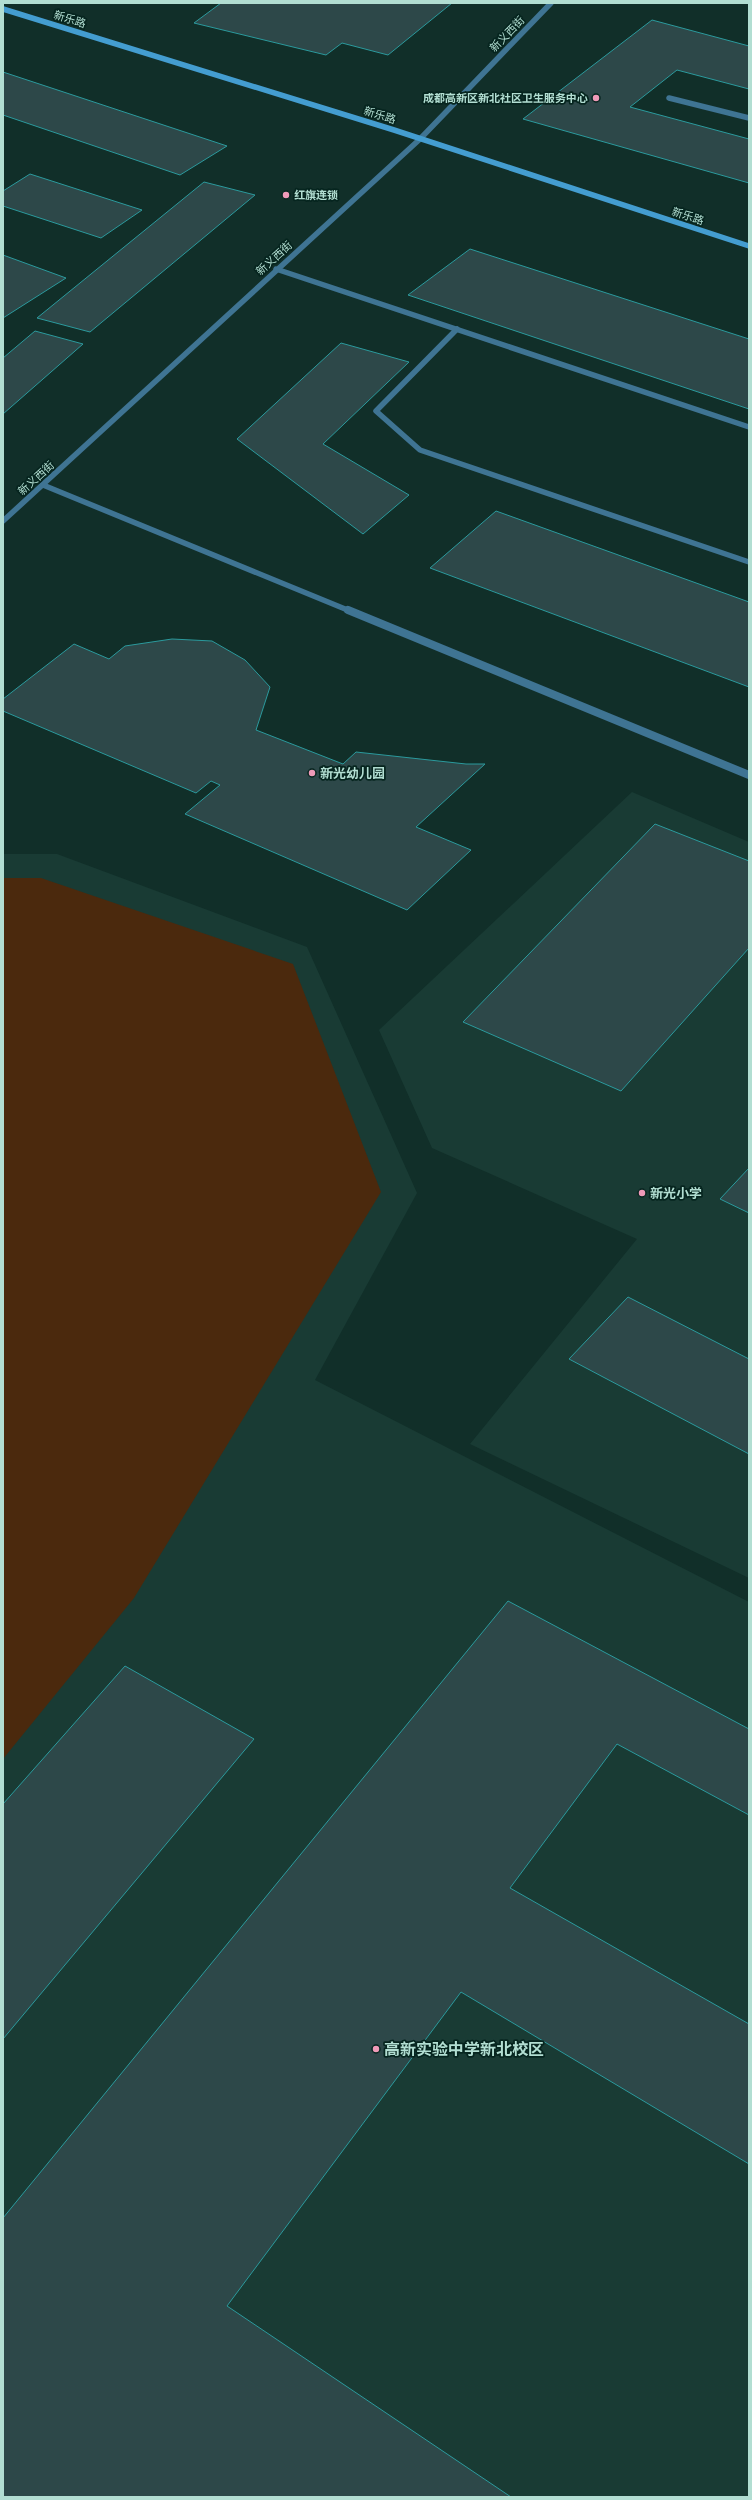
<svg xmlns="http://www.w3.org/2000/svg" width="752" height="2500" font-family="'Public Sans','Noto Sans SC',sans-serif">
<rect width="100%" height="100%" fill="#112f29"/>
<g fill="#193b34">
<polygon points="632,792 749,842 749,1578 470,1444 637,1239 432,1148 379,1030"/>
<polygon points="3,854 57,854 307,947 417,1193 315,1380 749,1602 749,2497 3,2497"/>
</g>
<polygon fill="#4b290d" points="3,878 41,878 293,964 381,1192 134,1598 3,1759"/>
<g fill="#2d4849" stroke="#2b9a9d">
<polygon points="221,3 452,3 388,55 342,43 326,55 194,23"/>
<polygon points="652,20 749,46 749,89 677,70 630,107 749,139 749,183 523,119"/>
<polygon points="3,72 227,146 180,175 3,115"/>
<polygon points="30,174 142,210 101,238 3,206 3,191"/>
<polygon points="204,182 255,195 90,332 37,318"/>
<polygon points="470,249 749,339 749,409 408,295"/>
<polygon points="3,255 66,278 3,318"/>
<polygon points="35,331 83,344 3,414 3,358"/>
<polygon points="341,343 409,362 323,444 409,495 363,534 237,439"/>
<polygon points="496,511 749,602 749,687 430,568"/>
<polygon points="172,639 212,641 245,660 270,687 256,730 343,764 356,752 466,764 485,764 416,827 471,850 407,910 185,814 220,785 211,781 196,793 3,711 3,699 74,644 109,659 125,646"/>
<polygon points="655,824 749,861 749,948 621,1091 463,1022"/>
<polygon points="749,1168 749,1213 720,1199"/>
<polygon points="628,1297 749,1359 749,1454 569,1359"/>
<polygon points="508,1601 749,1729 749,1815 617,1744 510,1888 749,2024 749,2164 461,1992 227,2306 511,2497 3,2497 3,2218"/>
<polygon points="125,1666 254,1739 3,2039 3,1804"/>
</g>
<g fill="none" stroke-linecap="round" stroke-linejoin="round">
<g stroke="#3f7493" stroke-width="5.5">
<polyline points="669,98 749,118"/>
<polyline points="276,269 749,427"/>
<polyline points="457,329 376,411 420,450 749,562"/>
</g>
<g stroke="#3f7493" stroke-width="5.5">
<polyline points="43,485 350,611"/>
<polyline points="3,521 420,139 551,3"/>
</g>
<polyline stroke="#3f7493" stroke-width="8" points="348,610 749,775"/>
<polyline stroke="#449dd0" stroke-width="5.5" points="3,9 394,130 749,246"/>
</g>
<g fill="#ef9ab8" stroke="#06251f" stroke-width="1.5">
<circle cx="596" cy="98" r="4"/>
<circle cx="286" cy="195" r="4"/>
<circle cx="312" cy="773" r="4"/>
<circle cx="642" cy="1193" r="4"/>
<circle cx="376" cy="2049" r="4"/>
</g>
<g text-anchor="middle" stroke-width="3.5" stroke-linejoin="round" paint-order="stroke">
<g font-size="11" fill="#b2ded2" stroke="#06251f">
<text transform="translate(70 19) rotate(17)" y="4">新乐路</text>
<text transform="translate(507 34) rotate(-46)" y="4">新义西街</text>
<text transform="translate(380 115) rotate(17)" y="4">新乐路</text>
<text transform="translate(688 216) rotate(18)" y="4">新乐路</text>
<text transform="translate(274 258) rotate(-42)" y="4">新义西街</text>
<text transform="translate(36 478) rotate(-42)" y="4">新义西街</text>
</g>
<g font-size="11" font-weight="bold" fill="#b2ded2" stroke="#06251f" text-anchor="end">
<text x="588" y="102">成都高新区新北社区卫生服务中心</text>
<text x="294" y="199" text-anchor="start">红旗连锁</text>
</g>
<g font-size="13" font-weight="bold" fill="#b2ded2" stroke="#06251f" text-anchor="start">
<text x="320" y="778">新光幼儿园</text>
<text x="650" y="1198">新光小学</text>
</g>
<g font-size="16" font-weight="bold" fill="#b2ded2" stroke="#06251f" text-anchor="start">
<text x="384" y="2055">高新实验中学新北校区</text>
</g>
</g>
<rect width="752" height="2500" fill="none" stroke="#b2ded2" stroke-width="8"/>
</svg>
